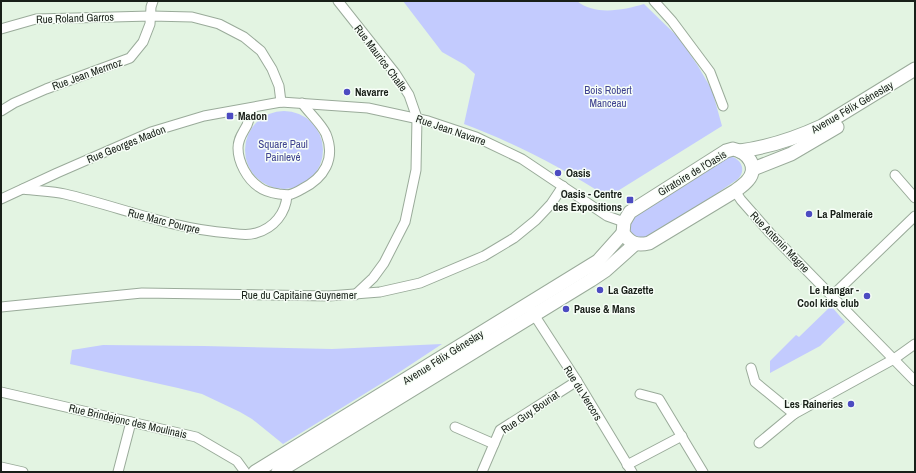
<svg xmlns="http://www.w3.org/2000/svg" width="916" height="473" font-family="'Archivo Narrow',sans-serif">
<rect width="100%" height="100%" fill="#e3f4e2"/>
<g fill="#c3cbfe">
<path d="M403,1H577C595,16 624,10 644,4L679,38L698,66L712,90L722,126L608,197C562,168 515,143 464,124L475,74L465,65L442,52Z"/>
<circle cx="284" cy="150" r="39"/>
<path d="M729,156C741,158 747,170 738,179L649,239C646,239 641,240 638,239C627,236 629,223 635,216Z"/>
<polygon points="831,306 845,322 820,346 770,373 770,361 796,335 799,337"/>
<polygon points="442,344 395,375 283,444 252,419 240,412 202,394 178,388 70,364 72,350 103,345 204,346 332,349"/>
</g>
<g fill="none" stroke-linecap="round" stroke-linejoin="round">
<g stroke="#9aab9a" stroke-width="11">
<g id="street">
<polyline points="338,1 395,73 409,95 417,118 416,170 405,222 384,263 373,278 355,295"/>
<polyline points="654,1 672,21 710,72 723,106"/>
<polyline points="1,29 36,19 151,16 192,17 219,24 244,37 261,51 272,69 279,86 281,102"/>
<path d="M252,108C251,113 249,120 247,125C243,133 238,138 238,148C238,162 247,179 259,187C264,191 272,193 279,194C282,194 285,195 288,195C293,194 297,192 302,189C324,178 336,159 326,134C321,123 309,113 302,103"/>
<polyline points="1,111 14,103 46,89 130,58 143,42 150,24 151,7 153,1"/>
<polyline points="895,175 915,198"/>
<path d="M23,189C37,191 52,191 65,194C120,207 173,229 229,233C237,234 248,236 256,233C274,228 286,213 287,195"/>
<polyline points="735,191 741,200 770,233 915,381"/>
<polyline points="1,199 57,173 151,132 204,116 281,102 368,108 428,121 476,137 522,159 607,216 624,222"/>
<polyline points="832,296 915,216"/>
<polyline points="1,307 142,293 329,296 380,292 420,283 484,256 514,238 536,220 551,204 563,186"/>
<polyline points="531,310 577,381 632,472"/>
<polyline points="751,368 755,382 794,414 894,359 915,344"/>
<polyline points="1,392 196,437 237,461 245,472"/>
<polyline points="640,394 659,399 703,472"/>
<polyline points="455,427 494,444"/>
<polyline points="759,443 794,414"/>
<polyline points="627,465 682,436"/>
<polyline points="1,467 23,472"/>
<polyline points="118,472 131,422"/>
<polyline points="482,472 500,430 577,381"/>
</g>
</g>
<g stroke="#9aab9a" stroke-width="15">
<g id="primary">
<path d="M733,149C748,152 759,167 748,180C744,185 739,188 735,191L649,243C636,246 630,243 623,233L624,222L630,212L726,151Z"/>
<path d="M740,151C769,147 796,138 822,126L915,69"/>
<polyline points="753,169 791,154 837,127"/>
<polyline points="255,472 598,261 623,233"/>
<polyline points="278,472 591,280 606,270 635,244"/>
</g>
</g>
<use href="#street" stroke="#fff" stroke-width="9"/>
<use href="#primary" stroke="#fff" stroke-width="13"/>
</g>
<g fill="#4c4bc1" stroke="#f7fef7" stroke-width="1.5">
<circle cx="347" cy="92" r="4"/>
<rect x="226" y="112" width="8" height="8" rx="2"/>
<circle cx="558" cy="173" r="4"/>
<rect x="626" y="196" width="8" height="8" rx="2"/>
<circle cx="809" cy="214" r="4"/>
<circle cx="600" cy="290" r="4"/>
<circle cx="867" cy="296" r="4"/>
<circle cx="566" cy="309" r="4"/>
<circle cx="851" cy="404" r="4"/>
</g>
<g text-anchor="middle" stroke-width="3" stroke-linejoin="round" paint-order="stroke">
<g font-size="11" fill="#181f18" stroke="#f7fef7">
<text transform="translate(75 18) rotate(-2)" y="4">Rue Roland Garros</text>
<text transform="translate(381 58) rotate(53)" y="4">Rue Maurice Challe</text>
<text transform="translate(87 74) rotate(-20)" y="4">Rue Jean Mermoz</text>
<text transform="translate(852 107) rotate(-30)" y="4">Avenue Félix Géneslay</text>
<text transform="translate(451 130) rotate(19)" y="4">Rue Jean Navarre</text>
<text transform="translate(126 144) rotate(-22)" y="4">Rue Georges Madon</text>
<text transform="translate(692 173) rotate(-31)" y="4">Giratoire de l'Oasis</text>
<text transform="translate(164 221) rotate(14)" y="4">Rue Marc Pourpre</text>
<text transform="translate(780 242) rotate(46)" y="4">Rue Antonin Magne</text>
<text x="299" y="299">Rue du Capitaine Guynemer</text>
<text transform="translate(443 357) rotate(-32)" y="4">Avenue Félix Géneslay</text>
<text transform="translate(583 393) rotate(58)" y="4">Rue du Vercors</text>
<text transform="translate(530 412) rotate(-34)" y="4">Rue Guy Bouriat</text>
<text transform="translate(128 421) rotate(13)" y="4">Rue Brindejonc des Moulinais</text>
</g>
<g font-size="11" fill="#3f4390" stroke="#f7fef7">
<text x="608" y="94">Bois Robert<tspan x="608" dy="13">Manceau</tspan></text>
<text x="283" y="148">Square Paul<tspan x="283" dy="13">Painlevé</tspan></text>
</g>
<g font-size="11" font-weight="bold" fill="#181f18" stroke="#f7fef7" text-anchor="start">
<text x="355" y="96">Navarre</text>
<text x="238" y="120">Madon</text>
<text x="566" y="177">Oasis</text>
<text x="622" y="198" text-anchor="end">Oasis - Centre<tspan x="622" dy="13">des Expositions</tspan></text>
<text x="817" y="218">La Palmeraie</text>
<text x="608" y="294">La Gazette</text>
<text x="859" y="294" text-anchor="end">Le Hangar -<tspan x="859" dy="13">Cool kids club</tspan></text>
<text x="574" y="313">Pause &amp; Mans</text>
<text x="843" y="408" text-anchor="end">Les Raineries</text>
</g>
</g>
<rect width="916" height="473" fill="none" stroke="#181f18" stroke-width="4"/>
</svg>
